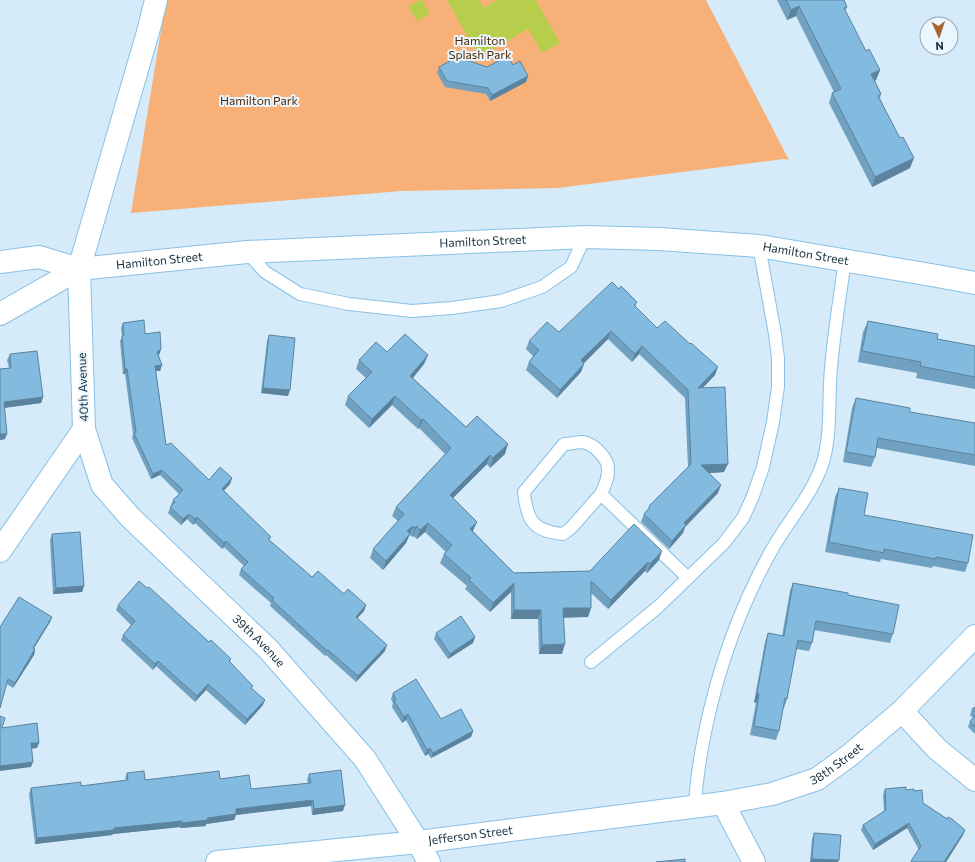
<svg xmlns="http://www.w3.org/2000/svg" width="975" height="862" font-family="Commissioner,sans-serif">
<rect width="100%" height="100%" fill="#d5ebfa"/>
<polygon fill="#f7b078" points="166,0 706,0 789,160 784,159 558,188 402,191 131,213"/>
<g fill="#b7ce4c">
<polygon points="420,0 422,0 430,14 417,21 408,7"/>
<polygon points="447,0 479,0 484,8 497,0 536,0 560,43 542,53 528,29 479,57"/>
</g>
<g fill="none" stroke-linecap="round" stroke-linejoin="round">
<g stroke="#88c0e5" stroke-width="14">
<g id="service">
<polyline points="247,252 265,272 300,294 349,304 412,311 452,308 501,301 542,287 571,267 585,237"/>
<path d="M601,494L571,528L563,534C533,531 527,521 524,492L564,444C570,444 577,442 583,442C594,444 609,459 608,470C608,479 605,486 601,494L688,578"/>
<polyline points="591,662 658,607 724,543 743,518 753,496 763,467 773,422 778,387 778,358 775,334 759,246"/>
<path d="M695,807C696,781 700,757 705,732C718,669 739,609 770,553C786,523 811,497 822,465C832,435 828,399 831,368C834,332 840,296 845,260"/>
</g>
</g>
<g stroke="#88c0e5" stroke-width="24">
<g id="minor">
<polyline points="0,314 79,269"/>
<path id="s1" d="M84,429L102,485L130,517L268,649L365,759L418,842L429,862"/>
<polyline points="0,551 84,429 79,269 148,32 156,0"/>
<polyline points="902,711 937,749 975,780"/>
<polyline points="723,803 754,862"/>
</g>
</g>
<g stroke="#88c0e5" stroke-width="24">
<g id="tertiary">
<path id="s2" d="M0,262L39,257L79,269L247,252L585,237L659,239L759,246L937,276L975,283"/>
<path id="s3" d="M217,862L418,842L723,803L772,794L817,779L850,755L902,711L975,636"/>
</g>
</g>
<use href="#service" stroke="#fff" stroke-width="12"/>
<use href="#minor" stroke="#fff" stroke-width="22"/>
<use href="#tertiary" stroke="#fff" stroke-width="22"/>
</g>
<g fill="#71a1c1">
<polygon points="777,0 844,0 847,7 845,12 866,51 880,70 876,80 875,81 881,94 880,98 910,168 872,187 829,103 832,93 834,92 796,16 787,20"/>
<polygon points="513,65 528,76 526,82 490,101 486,94 445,87 437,73 439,67 487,67"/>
<polygon points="619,289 637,302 635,307 657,328 715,375 703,387 724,472 709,473 718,493 685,527 683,533 669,549 641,522 644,514 648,510 649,506 688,467 685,398 639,354 632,362 608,339 584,363 581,372 557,398 526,370 529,362 533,356 526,349 529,341 559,332"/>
<polygon points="868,321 937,339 975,346 975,389 916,378 917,373 858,362 863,332"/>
<polygon points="123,323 145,334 161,349 159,355 158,355 162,365 160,371 156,371 166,445 209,480 232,478 230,484 223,491 271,537 269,540 312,577 366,605 364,611 357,618 385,651 356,682 326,655 325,656 270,606 271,603 239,575 241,569 244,566 224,547 222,549 195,523 193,525 187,519 181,525 168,513 173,500 179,494 160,475 151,479 132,438 133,434 125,374 123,374 120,341 122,337 121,328"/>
<polygon points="269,335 288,396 261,393 267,341"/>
<polygon points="387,352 428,355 424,364 413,378 466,427 505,454 490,468 487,464 453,498 473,531 514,573 590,571 659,560 647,573 645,571 608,609 591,593 591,608 588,617 564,617 562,654 539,654 538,619 511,619 511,592 490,612 465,589 467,586 440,563 444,554 446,552 425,532 417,539 413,536 412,537 410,535 409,536 406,543 383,570 370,558 373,549 398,521 392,516 396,507 445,454 419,428 418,429 392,405 369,428 345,405 348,396 366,378 356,369 359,360"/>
<polygon points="10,354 43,397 41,403 5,408 5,439 0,440 0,369 9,368 7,360"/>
<polygon points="856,398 910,412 975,423 975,466 877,448 875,457 871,467 843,462 852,408"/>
<polygon points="839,488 864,515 968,563 965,572 933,566 932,568 881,559 880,562 825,552 835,497"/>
<polygon points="52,534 84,586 82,592 53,594 50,540"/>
<polygon points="793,583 848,595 893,634 890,643 814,630 812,643 809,651 796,649 787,699 784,708 783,708 779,731 776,740 750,735 756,703 754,702 765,642 768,633 782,636 790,591"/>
<polygon points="118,605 209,642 231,659 230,662 252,688 263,705 245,725 206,690 195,702 156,666 153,670 121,640 123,635 131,625 116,610"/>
<polygon points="52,617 50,622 34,648 35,649 34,655 13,688 7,684 0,627"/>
<polygon points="436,633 475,637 473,643 448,659 434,639"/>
<polygon points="393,693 441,719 473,731 471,737 431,758 428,754 425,756 406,720 402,723 392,707 393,703 391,699"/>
<polygon points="975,707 975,734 968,727 970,721 973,718 970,715 972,709"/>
<polygon points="127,773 145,780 220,779 251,789 308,783 307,780 309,774 343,811 312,815 311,806 236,815 234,820 206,824 206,826 180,828 180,827 113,834 112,835 35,844 29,794 31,788 81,786 126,780 125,778"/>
<polygon points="885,789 906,790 914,791 923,803 965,830 963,835 946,862 911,862 919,850 907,828 873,850 861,830 863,825 884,811 883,795"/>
<polygon points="814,833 838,862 810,862 812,839"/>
</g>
<g fill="#5c839d">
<polygon points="799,6 796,16 787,20 791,10"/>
<polygon points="880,70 876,80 868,84 871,74"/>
<polygon points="528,76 526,82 490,101 492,95"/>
<polygon points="914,158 910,168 872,187 875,177"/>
<polygon points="611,331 608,339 578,369 581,360"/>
<polygon points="642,346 639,354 632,362 635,354"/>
<polygon points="161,349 159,355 155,357 157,352"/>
<polygon points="428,355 424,364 407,385 410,376"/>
<polygon points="584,364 581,372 557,398 560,390"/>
<polygon points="162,365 160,371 153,371 155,366"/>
<polygon points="718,367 715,375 695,396 698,388"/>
<polygon points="125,369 127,369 125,374 123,374"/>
<polygon points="263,388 290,390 288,396 261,393"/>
<polygon points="395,396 392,405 369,428 372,419"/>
<polygon points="43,397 41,403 2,408 4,402"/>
<polygon points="423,419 419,428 418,429 421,420"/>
<polygon points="0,434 7,434 5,439 0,440"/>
<polygon points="508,444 505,454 490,468 493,458"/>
<polygon points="490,455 487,464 447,504 450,495"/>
<polygon points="728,464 724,472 698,474 701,465"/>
<polygon points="162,470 160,475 151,479 153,474"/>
<polygon points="232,478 230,484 220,495 222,489"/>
<polygon points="721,485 718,493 685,527 683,533 669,549 672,541 684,523"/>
<polygon points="189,514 187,519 181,525 183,519"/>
<polygon points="197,517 195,523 193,525 195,519"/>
<polygon points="477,522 473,531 466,538 470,529"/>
<polygon points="428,523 425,532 417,539 420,530"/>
<polygon points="413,526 406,543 383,570 386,561 407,531"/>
<polygon points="417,526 413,536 412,537 415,528"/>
<polygon points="226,541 224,547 222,549 224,543"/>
<polygon points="662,551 659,560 647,573 650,564"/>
<polygon points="648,562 645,571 608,609 611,600"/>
<polygon points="514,583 511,592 490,612 493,603"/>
<polygon points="84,586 82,592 53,594 56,588"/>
<polygon points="366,605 364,611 354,622 356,617"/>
<polygon points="563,608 591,608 588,617 560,618"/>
<polygon points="514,610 541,610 538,619 511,619"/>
<polygon points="52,617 50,622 31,653 33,648"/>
<polygon points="475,637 473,643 448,659 450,654"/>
<polygon points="565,644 562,654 539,654 542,645"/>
<polygon points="387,645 385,651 356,682 358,676"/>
<polygon points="35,649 34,655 13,688 15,683"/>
<polygon points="158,661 156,666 153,670 155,664"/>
<polygon points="208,684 206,690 195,702 197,696"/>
<polygon points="757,693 759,694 756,703 754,702"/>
<polygon points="265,700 263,705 245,725 247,719"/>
<polygon points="408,714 406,720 402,723 404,717"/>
<polygon points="473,731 471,737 431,758 433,753"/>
<polygon points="31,743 39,743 37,748 29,749"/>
<polygon points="430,748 428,754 425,756 427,750"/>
<polygon points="33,762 31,767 0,771 0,766"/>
<polygon points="313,800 311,806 236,815 234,820 206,824 206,826 180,828 182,823 207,818 236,809"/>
<polygon points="345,805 343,811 312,815 314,809"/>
<polygon points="182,821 180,827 113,834 112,835 35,844 37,838 114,828"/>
<polygon points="909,823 907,828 873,850 875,844"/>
<polygon points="965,830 963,835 946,862 944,862"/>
<polygon points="812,859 839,860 838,862 810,862"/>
</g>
<g fill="#83bbe0" stroke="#5c839d">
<polygon points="786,0 844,0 847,7 844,8 866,51 869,49 880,70 871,74 881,94 878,96 900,138 903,137 914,158 875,177 832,93 841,89 799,6 791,10"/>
<polygon points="508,56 513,65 520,61 528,76 492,95 488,88 447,81 439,67 457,57 487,67"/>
<polygon points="612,282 619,289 621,286 637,302 634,305 657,328 665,321 690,344 691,343 718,367 698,388 725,387 728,464 701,465 721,485 684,523 686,525 672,541 644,514 650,507 649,506 691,464 688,390 642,346 635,354 611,331 581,360 584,364 560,390 529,362 539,350 529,341 547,322 559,332"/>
<polygon points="144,320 145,334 160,332 161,349 157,352 162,365 155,366 166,445 171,443 209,480 220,467 232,478 222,489 271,537 268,539 312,577 318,571 344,594 348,589 366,605 356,617 387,645 358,676 328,650 327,651 272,600 274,598 241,569 248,562 226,541 224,543 197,517 195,519 189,514 183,519 170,507 175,502 173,500 183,490 162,470 153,474 134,433 136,432 127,369 125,369 122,336 124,335 123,323"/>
<polygon points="868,321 938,334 937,339 975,346 975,377 920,366 921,362 862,351"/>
<polygon points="405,334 428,355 410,376 466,427 477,416 508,444 493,458 490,455 450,495 477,522 470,529 514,573 590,571 634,524 662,551 650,564 648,562 611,600 591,581 591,608 563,608 565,644 542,645 541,610 514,610 514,583 493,603 469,580 471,578 444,554 452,545 428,523 420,530 417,526 415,528 413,526 407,531 410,534 386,561 373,549 404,514 396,507 451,448 423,419 421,420 395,396 372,419 348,396 372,372 359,360 376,342 387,352"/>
<polygon points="269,335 295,338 290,390 263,388"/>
<polygon points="37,351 43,397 4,402 7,434 0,434 0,369 11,368 10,354"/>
<polygon points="856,398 910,408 910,412 975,423 975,455 878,438 875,457 846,452"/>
<polygon points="839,488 868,493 864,515 973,535 968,563 936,557 935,559 884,549 884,553 829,542"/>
<polygon points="80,532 84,586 56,588 52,534"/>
<polygon points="139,581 147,588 149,587 209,642 211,640 231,659 229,661 253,686 251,688 265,700 247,719 208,684 197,696 158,661 155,664 123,635 135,621 118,605"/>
<polygon points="793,583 848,593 848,595 899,605 893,634 816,621 812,643 798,640 787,699 785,698 779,731 754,726 759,694 757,693 768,633 784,636"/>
<polygon points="19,597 52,617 33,648 35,649 15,683 8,679 0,708 0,627"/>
<polygon points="461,616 475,637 450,654 436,633"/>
<polygon points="416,679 441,719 461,709 473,731 433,753 430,748 427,750 408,714 404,717 394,701 396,700 393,693"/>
<polygon points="975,707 975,712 972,709"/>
<polygon points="0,716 5,718 2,728 37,723 39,743 31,743 33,762 0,766"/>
<polygon points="975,716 975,727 970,721"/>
<polygon points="341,770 345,805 314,809 313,800 236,809 236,814 207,818 208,820 182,823 182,821 114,828 114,830 37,838 31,788 81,782 81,786 128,780 127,773 144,771 145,780 219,771 220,779 249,775 251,789 311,783 309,774"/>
<polygon points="906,787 906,790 914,789 914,791 922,790 923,803 947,819 948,817 952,819 965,830 944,862 913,862 911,861 921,846 909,823 875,844 863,825 886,810 885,789"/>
<polygon points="814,833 841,835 839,860 812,859"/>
<polygon points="685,859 685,862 656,862"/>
</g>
<g text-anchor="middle" stroke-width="4" stroke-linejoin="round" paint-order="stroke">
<g font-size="12" fill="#4e2802" stroke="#ebf6fe">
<text x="480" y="45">Hamilton<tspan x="480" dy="14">Splash Park</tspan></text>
<text x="259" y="105">Hamilton Park</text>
</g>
<g font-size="12" fill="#172e3c" stroke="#ebf6fe">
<text dy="4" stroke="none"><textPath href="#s2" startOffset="486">Hamilton Street</textPath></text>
<text dy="4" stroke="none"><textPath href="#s2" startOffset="810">Hamilton Street</textPath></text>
<text dy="4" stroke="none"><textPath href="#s2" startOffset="162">Hamilton Street</textPath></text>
<text transform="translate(83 387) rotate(-92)" y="4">40th Avenue</text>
<text dy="4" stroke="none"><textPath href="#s1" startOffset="280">39th Avenue</textPath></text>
<text dy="4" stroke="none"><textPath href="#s3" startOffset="631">38th Street</textPath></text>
<text dy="4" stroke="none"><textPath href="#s3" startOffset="255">Jefferson Street</textPath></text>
</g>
</g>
<g transform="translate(939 36) rotate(177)"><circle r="19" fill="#ebf6fe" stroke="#96a6b0"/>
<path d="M0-3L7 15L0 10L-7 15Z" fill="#a6662f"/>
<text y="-6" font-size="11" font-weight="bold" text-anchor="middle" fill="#172e3c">N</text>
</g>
</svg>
